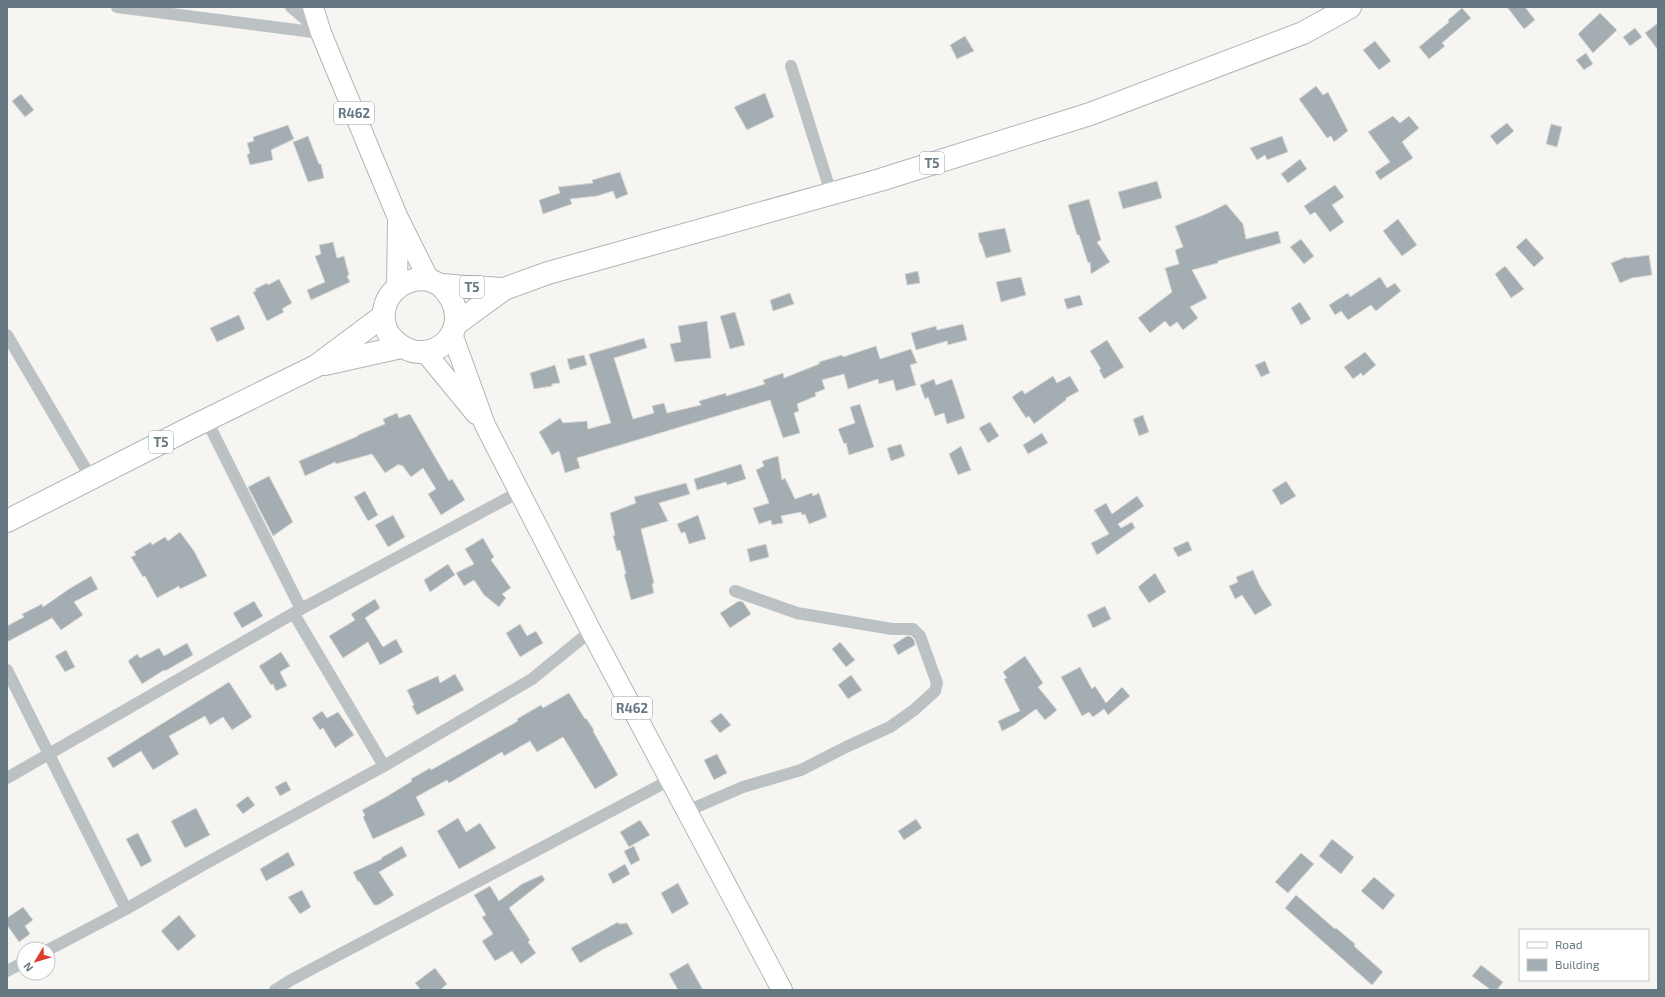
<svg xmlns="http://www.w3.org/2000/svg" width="1665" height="997" font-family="'Exo 2',sans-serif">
<rect width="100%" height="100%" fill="#f6f5f2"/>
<g fill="#a4aeb2" stroke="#d7d7d5">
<polygon points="1507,7 1525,7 1535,20 1524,29"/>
<polygon points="1462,8 1471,18 1442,43 1445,46 1429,59 1419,47 1449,22 1448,20"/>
<polygon points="1600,13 1617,30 1593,53 1578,34"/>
<polygon points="1658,23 1658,50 1645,33"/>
<polygon points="1635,28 1642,37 1630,46 1623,37"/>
<polygon points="965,36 974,51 957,59 950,45"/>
<polygon points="1375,41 1391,61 1379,70 1363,50"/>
<polygon points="1586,53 1593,64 1584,70 1576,60"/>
<polygon points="1316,86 1323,95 1328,92 1348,131 1334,142 1331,136 1327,138 1299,99"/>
<polygon points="765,93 774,117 747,130 734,107"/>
<polygon points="21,94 34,110 25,117 12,101"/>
<polygon points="1393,116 1400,123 1409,116 1419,128 1402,142 1413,158 1380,180 1375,172 1390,162 1368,132"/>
<polygon points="1507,123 1514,131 1497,145 1490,136"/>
<polygon points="1551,124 1562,127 1557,147 1546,144"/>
<polygon points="288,125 294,139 271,150 273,160 250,165 247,155 250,153 247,143 254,141 253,137"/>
<polygon points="308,136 319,164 321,164 324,178 308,182 293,142"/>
<polygon points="1282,136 1288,152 1267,160 1265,155 1257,160 1250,148"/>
<polygon points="1300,159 1307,169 1288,183 1281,174"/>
<polygon points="620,172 628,194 616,199 613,191 597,196 570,199 572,204 543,214 539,200 560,193 558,187 593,183 592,180"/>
<polygon points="1157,181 1162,198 1123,209 1118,192"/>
<polygon points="1335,185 1344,197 1332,205 1344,222 1330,232 1315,212 1310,215 1304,206"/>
<polygon points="1089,199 1101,240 1097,242 1110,262 1091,274 1090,262 1088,263 1079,235 1077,235 1068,205"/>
<polygon points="1226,204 1243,224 1246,239 1278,231 1281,243 1218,261 1218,263 1192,270 1207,298 1190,307 1198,318 1183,330 1177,322 1170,327 1165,321 1150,333 1138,318 1172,292 1165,268 1179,264 1175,250 1183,247 1175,226 1206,214"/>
<polygon points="1398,219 1417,245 1402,256 1383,231"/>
<polygon points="1005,228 1011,252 986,258 981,243 980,243 978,233"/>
<polygon points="1526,238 1544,258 1534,267 1516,247"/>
<polygon points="1301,239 1314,256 1304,264 1290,247"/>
<polygon points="333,242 337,258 344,256 349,275 347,276 350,282 311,300 307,290 325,282 315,256 321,254 319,245"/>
<polygon points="1649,255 1652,275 1632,278 1620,283 1611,263 1626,257 1626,258"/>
<polygon points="1505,266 1524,289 1511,298 1495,274"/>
<polygon points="918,271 920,283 907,285 905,274"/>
<polygon points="1021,277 1026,295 1001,302 996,282"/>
<polygon points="1380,277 1387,288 1395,283 1401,291 1376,311 1371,305 1348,320 1341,311 1335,315 1329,305 1348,293 1350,297"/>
<polygon points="279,279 292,303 282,309 284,312 267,321 253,292 256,291 255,289 267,283 268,285"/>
<polygon points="790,293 794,304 773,311 770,300"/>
<polygon points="1080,295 1083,305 1067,309 1064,299"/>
<polygon points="1300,302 1311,319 1301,325 1291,308"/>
<polygon points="735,312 745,345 730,349 720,316"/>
<polygon points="239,315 245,329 217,342 210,328"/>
<polygon points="707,321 711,358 675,362 670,344 681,342 678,326"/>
<polygon points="963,324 967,340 948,345 947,341 916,350 911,333 936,326 937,330"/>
<polygon points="644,338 647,348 614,358 633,419 654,413 652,406 664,403 667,413 701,405 699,401 726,393 726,396 765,384 763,380 783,373 784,378 819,364 819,362 842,355 843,357 876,346 880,359 911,349 917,363 910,365 916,385 896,391 893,380 879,384 878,379 848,389 844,374 822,380 825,389 815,393 816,396 797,404 799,411 794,413 800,433 783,438 770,400 577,458 580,468 565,473 559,451 552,455 539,432 560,418 563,423 587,421 588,429 611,423 589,354"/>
<polygon points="1107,340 1124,367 1104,379 1099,370 1101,369 1090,351"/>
<polygon points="1365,352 1376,365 1363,376 1361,373 1353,379 1344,367"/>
<polygon points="584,355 587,365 570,370 567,359"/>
<polygon points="1265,361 1270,373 1261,377 1255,365"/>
<polygon points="555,365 560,383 552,384 552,386 534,389 530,373"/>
<polygon points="1053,376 1057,383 1070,376 1079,391 1066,398 1066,400 1034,424 1029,416 1026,418 1012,397 1022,390 1025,394"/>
<polygon points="934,379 936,385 952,379 965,418 947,424 944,413 935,416 928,397 925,399 920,385"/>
<polygon points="860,404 874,447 849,455 846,443 844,444 838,429 855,423 850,407"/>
<polygon points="397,413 399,418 410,414 449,481 452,479 465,500 441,515 428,494 436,489 423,468 411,477 402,465 400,466 399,464 385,473 372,454 336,464 335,462 305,476 299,461 358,436 358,435 385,424 383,419"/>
<polygon points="1143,415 1149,432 1139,436 1133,419"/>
<polygon points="990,422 999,436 988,443 979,428"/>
<polygon points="1042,433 1048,443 1028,454 1023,445"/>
<polygon points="901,444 905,456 891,461 887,448"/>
<polygon points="961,446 971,470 958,475 949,454"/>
<polygon points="778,456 782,480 785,478 795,499 812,493 813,496 819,493 827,517 809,524 805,514 802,515 801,512 781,516 783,523 772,525 771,520 759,524 753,508 769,503 756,470 764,466 762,461"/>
<polygon points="741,464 746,479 727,485 726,482 697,490 694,479"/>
<polygon points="269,476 293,522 273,536 248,487"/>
<polygon points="1286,481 1296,496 1281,505 1272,490"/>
<polygon points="686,483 690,494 659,503 668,521 641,529 654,583 652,584 654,593 631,600 624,574 626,574 620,550 617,551 613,536 615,535 610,513 636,503 634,497"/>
<polygon points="365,491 378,515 368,521 354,497"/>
<polygon points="1137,496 1144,506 1118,524 1121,528 1132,522 1135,528 1097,555 1091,543 1109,534 1094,510 1106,503 1112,514"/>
<polygon points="393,515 405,537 388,547 375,525"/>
<polygon points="698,515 706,539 689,544 685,532 681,533 677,524"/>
<polygon points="180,532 194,551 207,576 180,589 179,586 157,598 145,576 143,577 131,557 136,555 134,552 151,542 152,545 165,537 168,541"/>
<polygon points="483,538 494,557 491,560 511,588 502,594 506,598 499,607 484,595 474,580 464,586 456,573 474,564 465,549"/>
<polygon points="1188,541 1192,550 1178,557 1173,548"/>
<polygon points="766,544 769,557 750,562 747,549"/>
<polygon points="448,564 455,575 430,592 424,580"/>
<polygon points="1253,570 1260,586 1272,605 1255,615 1242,595 1235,599 1229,586 1238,582 1236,577"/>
<polygon points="1155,573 1166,592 1149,603 1138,587"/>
<polygon points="91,576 98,589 74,602 83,615 61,630 52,618 7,642 7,626 24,617 22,614 42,604 43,607 69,589"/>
<polygon points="375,599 380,608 365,618 383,647 396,639 403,652 380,665 368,642 343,658 329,636 355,620 351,614"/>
<polygon points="254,601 263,616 242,628 233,613"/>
<polygon points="739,601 743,602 751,614 730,628 720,613"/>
<polygon points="1105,606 1111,619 1093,628 1087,615"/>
<polygon points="520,624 527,636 536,631 543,643 520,657 506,633"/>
<polygon points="907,636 910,636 914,640 915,645 898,655 893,645"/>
<polygon points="840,642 855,660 846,667 832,649"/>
<polygon points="187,643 193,655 165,671 164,670 142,684 128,661 137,654 140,658 159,648 164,656"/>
<polygon points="66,650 75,667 65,672 55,656"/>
<polygon points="281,652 290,666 280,672 287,686 276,691 273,684 271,685 259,666"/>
<polygon points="1025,656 1043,683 1038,687 1057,710 1045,720 1036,709 1014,725 1002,731 998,721 1020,711 1004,679 1007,678 1003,672"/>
<polygon points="1080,667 1092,689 1095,686 1106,703 1122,687 1130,696 1108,715 1104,709 1093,717 1089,712 1082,716 1061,677"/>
<polygon points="455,674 464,690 417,715 412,706 414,705 407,690 438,676 440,683"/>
<polygon points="851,675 862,690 848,699 838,685"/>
<polygon points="229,682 252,717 232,730 223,717 210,725 205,716 169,736 179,754 153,770 141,751 113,768 107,758"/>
<polygon points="569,693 585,719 586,718 594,730 593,731 618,775 595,789 563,737 537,752 530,741 504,756 502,752 449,783 447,780 416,797 425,815 373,839 363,817 365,815 362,810 386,797 412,781 411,779 430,768 431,770 518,721 517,719 541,705 543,708"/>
<polygon points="322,711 327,718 338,712 354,735 335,748 323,728 320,730 312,718"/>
<polygon points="721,713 731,725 720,733 710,721"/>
<polygon points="717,754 727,773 714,780 704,760"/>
<polygon points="286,781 291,790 280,796 275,787"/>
<polygon points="248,796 255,805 243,814 236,805"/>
<polygon points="196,808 210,835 185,848 171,821"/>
<polygon points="458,818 466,832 480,823 496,848 459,869 437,831"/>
<polygon points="916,819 922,828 904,840 898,831"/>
<polygon points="640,820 650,835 629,847 620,832"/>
<polygon points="138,833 152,861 141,867 126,839"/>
<polygon points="1332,839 1354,857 1341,874 1319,856"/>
<polygon points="402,846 407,856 379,872 394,895 378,905 374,905 359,881 358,882 353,872 382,859 381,858"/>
<polygon points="634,846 640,860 631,865 624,851"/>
<polygon points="288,852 295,865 266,881 260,869"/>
<polygon points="1301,853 1314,864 1288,893 1275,882"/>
<polygon points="625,864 630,874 613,884 608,874"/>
<polygon points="542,875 545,880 509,908 530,940 528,942 536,953 521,964 512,951 495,961 482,941 493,934 482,917 486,915 474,895 490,886 499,901 522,884"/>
<polygon points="1374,877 1395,895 1383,910 1361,891"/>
<polygon points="678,883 689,904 672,914 661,893"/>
<polygon points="302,890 311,907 300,914 288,897"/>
<polygon points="1296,895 1335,929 1336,928 1355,944 1354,946 1383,972 1372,985 1285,908"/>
<polygon points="23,907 33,920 25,926 30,934 19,942 7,925 7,918"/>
<polygon points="179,915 196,936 178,951 161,931"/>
<polygon points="618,922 619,924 627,923 633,934 602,950 580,963 571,948"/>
<polygon points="688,963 703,990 678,990 669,974"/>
<polygon points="1481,965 1503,982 1497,990 1491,990 1472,976"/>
<polygon points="435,968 447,984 440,990 421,990 415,983"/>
</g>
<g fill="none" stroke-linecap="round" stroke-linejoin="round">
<g stroke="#b0b6b9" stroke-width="22">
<g id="primary">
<polyline points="313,7 321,33 398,218 429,280"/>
<polyline points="397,287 398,222"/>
<polyline points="452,334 485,425 591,631 782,990"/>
<polyline points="425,352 476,414"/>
</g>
</g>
<g stroke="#b0b5b7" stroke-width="24">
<g id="highway">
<path d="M440,285C482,324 432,375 395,341C386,334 383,322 384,311C387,290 408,276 429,280C434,281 438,285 443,285C463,287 484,288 504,289"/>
<polyline points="456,324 504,289 548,273 880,180 1090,114 1303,33 1350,7"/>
<polyline points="325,364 401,347"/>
<polyline points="7,521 194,426 316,366 383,316"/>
</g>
</g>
<g stroke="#bcc2c4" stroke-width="12">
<polyline points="117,7 321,33"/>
<polyline points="291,7 319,31"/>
<polyline points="791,66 831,193"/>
<polyline points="7,335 91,478"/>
<polyline points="206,419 301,609"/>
<polyline points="294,614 384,766"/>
<polyline points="7,670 126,909"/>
<polyline points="7,778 301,609 519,492"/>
<polyline points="687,811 743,787 801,770 846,747 890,727 914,710 935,691 937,683 920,636 913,629 892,629 797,613 735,591"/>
<polyline points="48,950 126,909 201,866 384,766 532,679 591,631"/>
<polyline points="7,971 24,962"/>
<polyline points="275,990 291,980 670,780"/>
</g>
<use href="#primary" stroke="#fff" stroke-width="20"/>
<use href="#highway" stroke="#fff" stroke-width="22"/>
</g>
<g text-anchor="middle" stroke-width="4" stroke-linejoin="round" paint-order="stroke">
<g fill="#fff" stroke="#94a1a8" stroke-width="1">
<rect x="334" y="102" width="40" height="22" rx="3"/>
<rect x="920" y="152" width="24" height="22" rx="3"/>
<rect x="460" y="276" width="24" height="22" rx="3"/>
<rect x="149" y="431" width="24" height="22" rx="3"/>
<rect x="612" y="697" width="40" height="22" rx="3"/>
</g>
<g font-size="13" font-weight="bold" fill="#667982">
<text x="354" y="118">R462</text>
<text x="932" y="168">T5</text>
<text x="472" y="292">T5</text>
<text x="161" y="447">T5</text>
<text x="632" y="713">R462</text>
</g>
</g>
<rect width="1665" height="997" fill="none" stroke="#667982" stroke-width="16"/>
<rect x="1519" y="929" width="130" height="52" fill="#ffffff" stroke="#c2c9cd"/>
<rect x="1527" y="942" width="20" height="6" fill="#ffffff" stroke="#c2c9cd"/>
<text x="1555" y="949" font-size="12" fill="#667982">Road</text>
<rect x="1527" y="959" width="20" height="12" fill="#a4aeb2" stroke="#c2c9cd"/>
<text x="1555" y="969" font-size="12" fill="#667982">Building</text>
<g transform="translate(36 961) rotate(232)"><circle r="19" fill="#ffffff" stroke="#c2c9cd"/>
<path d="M0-3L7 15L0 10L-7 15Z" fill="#dc3f2c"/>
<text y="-6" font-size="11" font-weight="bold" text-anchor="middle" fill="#667982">N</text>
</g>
</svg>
